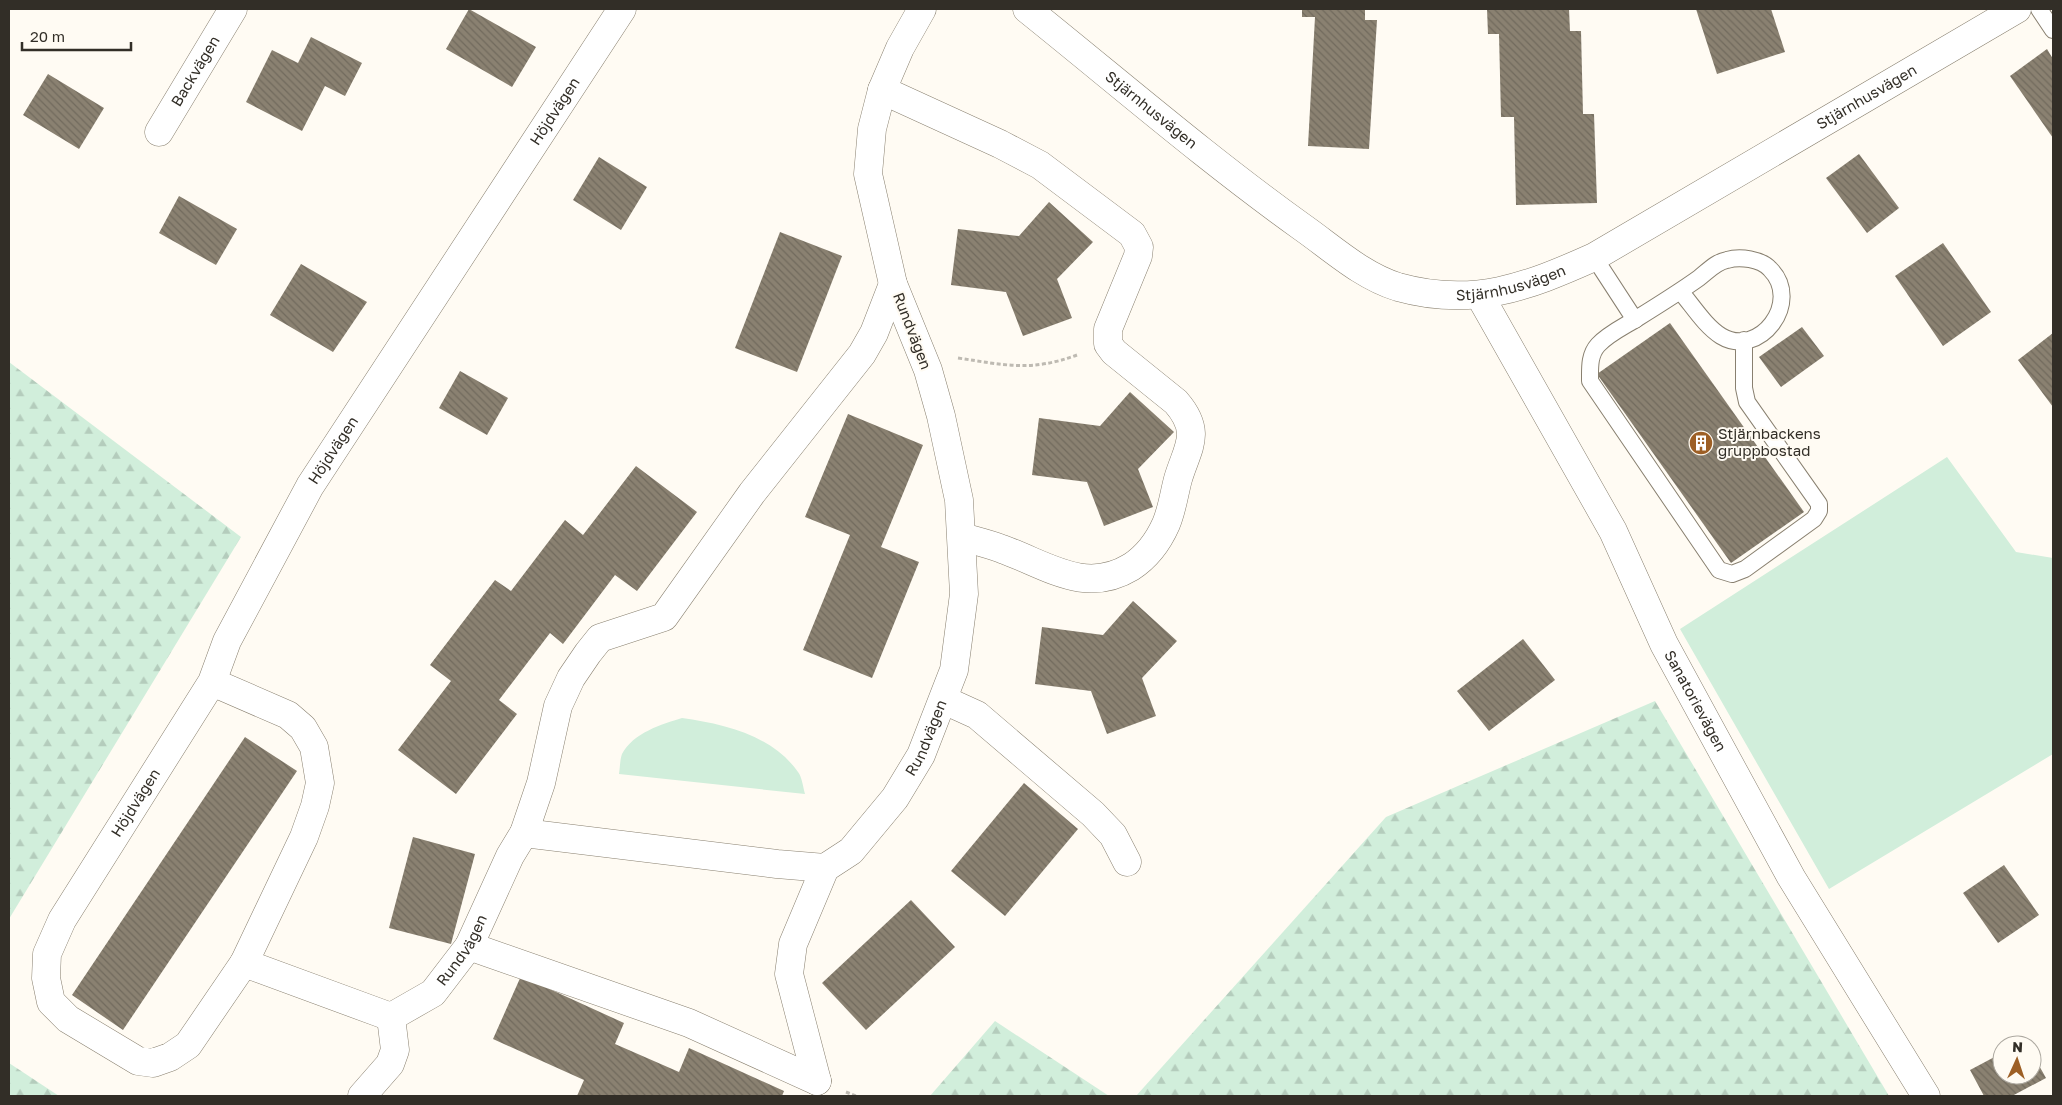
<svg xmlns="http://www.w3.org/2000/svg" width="2062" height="1105" font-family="'Golos Text',sans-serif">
<defs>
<pattern id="forest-firs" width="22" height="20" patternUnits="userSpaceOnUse" patternTransform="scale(1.25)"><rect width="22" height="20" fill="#d1eedb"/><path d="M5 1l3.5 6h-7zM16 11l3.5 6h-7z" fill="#b4ccbc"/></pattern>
<pattern id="building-back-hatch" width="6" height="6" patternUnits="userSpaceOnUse" patternTransform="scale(1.25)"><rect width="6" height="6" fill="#8a8171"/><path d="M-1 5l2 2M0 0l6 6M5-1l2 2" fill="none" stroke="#716a5d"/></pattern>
</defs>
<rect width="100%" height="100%" fill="#fffbf3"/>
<g fill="#d1eedb">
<polygon points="1947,457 2016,552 2053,558 2053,754 1829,889 1680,629"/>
<path d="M682,718C724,724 772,735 798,772C802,777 803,787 805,794L619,774C620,768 620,759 622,754C633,733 662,724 682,718Z"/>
</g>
<g fill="url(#forest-firs)">
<polygon points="9,362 241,537 9,919"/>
<polygon points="1655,701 1889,1096 1136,1096 1386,817"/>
<polygon points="995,1021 1109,1096 930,1096"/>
<polygon points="9,1063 59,1096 9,1096"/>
</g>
<g fill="url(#building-back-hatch)">
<polygon points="469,9 536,47 512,87 446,49"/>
<polygon points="1302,9 1365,9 1365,20 1377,20 1369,149 1308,146 1315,17 1302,17"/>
<polygon points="1487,9 1569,9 1570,31 1581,31 1583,114 1594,114 1597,203 1516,205 1514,117 1501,117 1499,34 1488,34"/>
<polygon points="1696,9 1771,9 1785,52 1717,74"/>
<polygon points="311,37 362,63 345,96 325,86 302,131 246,102 272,50 298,63"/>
<polygon points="2047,49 2053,59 2053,138 2010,76"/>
<polygon points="48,74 104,108 79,149 23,115"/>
<polygon points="1859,154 1899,208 1867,233 1826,178"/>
<polygon points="599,157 647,187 621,230 573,200"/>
<polygon points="179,196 237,229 216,265 159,233"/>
<polygon points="1049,202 1093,242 1057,279 1072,318 1023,336 1006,292 951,285 958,229 1019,236"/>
<polygon points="780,232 842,256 797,372 735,348"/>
<polygon points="1943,243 1991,312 1943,346 1895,276"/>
<polygon points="301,264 367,302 333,352 270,315"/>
<polygon points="1670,323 1804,512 1731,563 1597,374"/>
<polygon points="1802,327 1824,356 1781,387 1759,357"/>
<polygon points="2053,333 2053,407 2018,360"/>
<polygon points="460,371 508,398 487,435 439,408"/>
<polygon points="1130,392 1174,432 1138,469 1153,507 1104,526 1087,482 1032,475 1039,418 1100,426"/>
<polygon points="848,414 923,445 881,547 919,562 872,678 803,650 850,535 805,517"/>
<polygon points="636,466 697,512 637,591 615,575 563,644 550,633 499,700 517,714 456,794 398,750 451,681 430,665 495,580 511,591 565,520 583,535"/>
<polygon points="1133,601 1177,641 1142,678 1156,716 1107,734 1091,691 1035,684 1042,627 1103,635"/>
<polygon points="1523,639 1555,680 1489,731 1457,691"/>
<polygon points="245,737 297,771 123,1030 72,995"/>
<polygon points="1024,783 1078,829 1005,916 951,871"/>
<polygon points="413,837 475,854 451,944 389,928"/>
<polygon points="2004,865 2039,915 1998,943 1963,893"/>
<polygon points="911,900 955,947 866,1030 822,983"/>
<polygon points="521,976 624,1023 615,1044 679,1072 689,1048 784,1091 782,1096 577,1096 584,1080 493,1039"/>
<polygon points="2025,1040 2028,1045 2016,1045"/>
<polygon points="2002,1053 2002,1075 2032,1075 2032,1053 2046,1078 2012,1096 1984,1096 1970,1070"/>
</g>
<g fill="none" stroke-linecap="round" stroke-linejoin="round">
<g stroke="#898070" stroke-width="18">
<g id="service">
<polyline points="2039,9 2053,30"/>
<polyline points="1594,257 1635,320"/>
<path d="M1680,291C1693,306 1705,326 1721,336C1759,359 1803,302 1770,269C1761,259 1740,256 1727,260C1716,262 1708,271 1699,278C1678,293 1657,306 1636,319C1623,327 1608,334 1598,345C1589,355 1590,368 1590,381L1719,570L1732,574L1745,569L1814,519L1819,511V504L1747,402L1744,388V340"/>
</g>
</g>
<g stroke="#898070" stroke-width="29">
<g id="minor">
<path id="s1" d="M1027,9C1118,82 1207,159 1302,227C1332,248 1362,276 1398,287C1473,308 1527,287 1594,257L2017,9"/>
<path d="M882,90L1000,144L1040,165L1132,234L1139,247L1138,256L1108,329V344L1114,352L1176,402C1203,433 1187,448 1178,479C1174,494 1172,510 1166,524C1158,542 1148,556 1131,567C1085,595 1047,565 1002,549C989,544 976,541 962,537"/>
<path id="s2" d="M159,132L233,9"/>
<path id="s3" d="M1480,296L1613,531L1664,644L1791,877L1926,1096"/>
<path id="s4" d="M212,682L288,715L303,728L314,747L320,783L315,806L304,837L244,963L188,1045L170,1057L153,1063L138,1061L68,1019L51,1002L46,978L47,954L62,920L212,682L227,641L310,486L622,9"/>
<polyline points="944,700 977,715 1093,814 1113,835 1127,862"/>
<path id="s5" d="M524,833L777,864L825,868L851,851L895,798L921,755L954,670L964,594L959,500L941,416L928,370L893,284L868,174L872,129L882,90L900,48L922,9"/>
<polyline points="469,946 689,1023 817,1081"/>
<polyline points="244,963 391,1017"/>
<polyline points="817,1081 789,974 793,944 825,868"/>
<path id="s6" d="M362,1096L390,1064L395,1050L391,1017L433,993L469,946L510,856L524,833L541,783L558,706L571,678L588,653L600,638L664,617L752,493L862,354L874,333L893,284"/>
</g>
</g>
<g stroke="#bebab2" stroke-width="3" stroke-dasharray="4 2.5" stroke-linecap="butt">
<path d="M958,358C1005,365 1031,372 1077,355"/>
<polyline points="846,1092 856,1096"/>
</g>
<use href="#service" stroke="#fff" stroke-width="16"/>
<use href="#minor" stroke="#fff" stroke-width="28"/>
</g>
<defs>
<g id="building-disc" transform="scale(1.25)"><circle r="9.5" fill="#9d5f25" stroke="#fffbf3"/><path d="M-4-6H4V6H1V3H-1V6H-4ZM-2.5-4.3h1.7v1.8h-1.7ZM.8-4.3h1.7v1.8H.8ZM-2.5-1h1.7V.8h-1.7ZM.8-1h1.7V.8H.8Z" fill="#fff"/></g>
</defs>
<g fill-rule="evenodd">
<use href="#building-disc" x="1701" y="443"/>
</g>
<g text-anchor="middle" stroke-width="4" stroke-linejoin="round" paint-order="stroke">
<g font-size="15" fill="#322e27" stroke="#fffbf3">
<text dy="5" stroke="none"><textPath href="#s2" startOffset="71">Backvägen</textPath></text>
<text dy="5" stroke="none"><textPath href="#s1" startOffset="984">Stjärnhusvägen</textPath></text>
<text dy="5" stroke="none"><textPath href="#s1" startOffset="160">Stjärnhusvägen</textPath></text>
<text dy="5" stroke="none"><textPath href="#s4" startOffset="1651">Höjdvägen</textPath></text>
<text dy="5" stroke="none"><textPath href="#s1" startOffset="580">Stjärnhusvägen</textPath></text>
<text transform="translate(912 331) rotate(69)" y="5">Rundvägen</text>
<text dy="5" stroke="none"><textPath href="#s4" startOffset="1246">Höjdvägen</textPath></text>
<text dy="5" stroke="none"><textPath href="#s3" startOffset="459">Sanatorievägen</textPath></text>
<text dy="5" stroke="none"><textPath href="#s5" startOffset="471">Rundvägen</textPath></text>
<text dy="5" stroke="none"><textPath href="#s4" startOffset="841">Höjdvägen</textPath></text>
<text dy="5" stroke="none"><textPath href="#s6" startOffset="191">Rundvägen</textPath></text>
</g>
<g font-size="15" fill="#322e27" stroke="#fffbf3" text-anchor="start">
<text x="1718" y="439">Stjärnbackens<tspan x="1718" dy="17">gruppbostad</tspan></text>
</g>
</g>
<rect width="2062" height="1105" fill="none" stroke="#322e27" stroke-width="20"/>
<g transform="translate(2017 1060) rotate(3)"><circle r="24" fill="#fffbf3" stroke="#ada9a1"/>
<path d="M0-4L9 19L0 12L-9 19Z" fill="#9d5f25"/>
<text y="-8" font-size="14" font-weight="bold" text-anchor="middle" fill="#322e27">N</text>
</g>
<path d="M22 42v8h109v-8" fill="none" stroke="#322e27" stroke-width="2.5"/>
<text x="30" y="42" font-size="15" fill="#322e27" stroke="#fffbf3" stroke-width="4" paint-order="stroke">20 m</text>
</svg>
